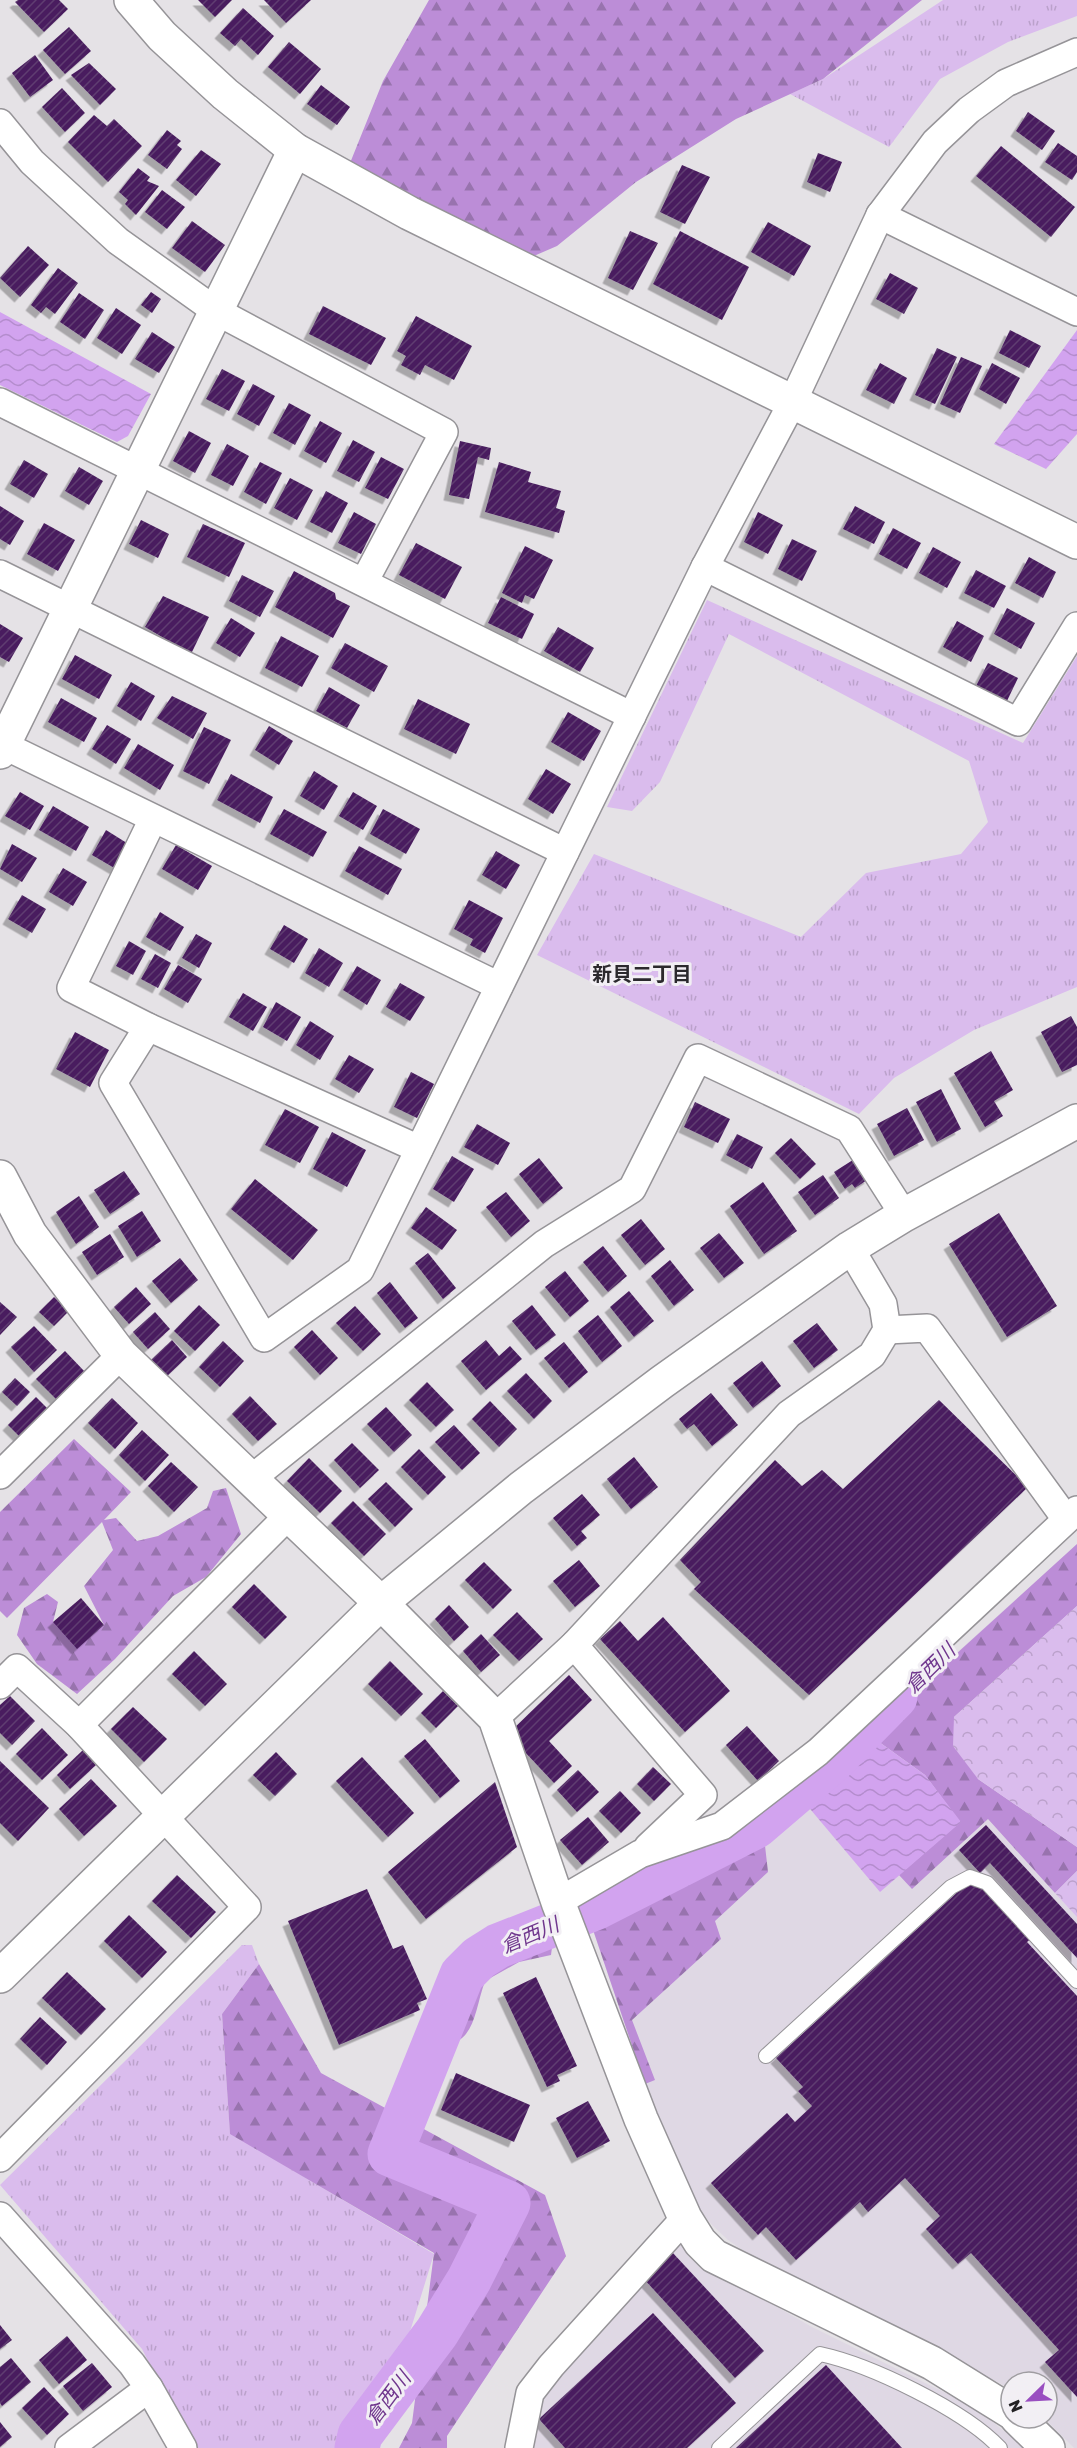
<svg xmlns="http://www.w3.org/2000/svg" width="1077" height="2448" font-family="Rubik,'Noto Sans JP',sans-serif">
<defs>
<pattern id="grass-tufts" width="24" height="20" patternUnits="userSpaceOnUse" patternTransform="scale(1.5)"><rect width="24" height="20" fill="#dabced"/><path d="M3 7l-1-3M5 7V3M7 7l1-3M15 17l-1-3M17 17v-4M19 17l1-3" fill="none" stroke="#bba1cb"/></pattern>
<pattern id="forest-firs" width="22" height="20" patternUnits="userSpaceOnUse" patternTransform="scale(1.5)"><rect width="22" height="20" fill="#bc8dd7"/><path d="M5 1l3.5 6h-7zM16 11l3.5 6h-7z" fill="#9873ae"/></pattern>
<pattern id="park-crowns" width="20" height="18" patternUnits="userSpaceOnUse" patternTransform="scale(1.5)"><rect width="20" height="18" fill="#dabced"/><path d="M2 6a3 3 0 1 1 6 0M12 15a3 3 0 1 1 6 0" fill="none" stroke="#bba1cb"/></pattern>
<pattern id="water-waves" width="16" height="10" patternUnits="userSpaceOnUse" patternTransform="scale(1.5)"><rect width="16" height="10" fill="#d2a3ef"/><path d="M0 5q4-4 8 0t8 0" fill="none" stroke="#b48ccd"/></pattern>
<pattern id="building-hatch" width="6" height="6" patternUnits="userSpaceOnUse" patternTransform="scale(1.5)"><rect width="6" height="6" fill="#481d5e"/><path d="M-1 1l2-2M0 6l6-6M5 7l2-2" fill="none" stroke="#5f3d71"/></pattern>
<filter id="shadow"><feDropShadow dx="-5.5" dy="5.5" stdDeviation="0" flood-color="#0004"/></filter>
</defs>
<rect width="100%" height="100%" fill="#e5e2e6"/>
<g fill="#dfd8e4">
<polygon points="1077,1544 1077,2448 1074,2448 1044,2418 1047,2418 1047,2382 1011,2382 1011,2389 751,2256 728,2240 711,2224 695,2203 682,2176 645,2084 589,1918 697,1865 763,1828"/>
<polygon points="676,2236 698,2261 810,2326 974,2407 1025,2448 528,2448 538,2398"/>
</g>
<g fill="url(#grass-tufts)">
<polygon points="943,0 1077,0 1077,16 1008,42 940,79 889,147 790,94 823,79"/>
<polygon points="707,600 1023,743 1077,656 1077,987 974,1030 894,1078 859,1114 537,955 594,854 801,937 866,873 961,854 988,822 969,761 729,634 660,782 632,811 607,807"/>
<polygon points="242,1945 252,1945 259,1964 222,2014 230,2133 434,2254 374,2448 193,2448 142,2349 0,2185"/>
</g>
<g fill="url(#forest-firs)">
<polygon points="429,0 922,0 823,79 736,119 636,182 557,246 513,265 344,178 383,81"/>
<polygon points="74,1439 131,1492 104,1520 116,1518 137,1541 158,1536 207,1508 213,1491 226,1488 241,1534 206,1577 173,1596 115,1659 77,1694 37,1664 17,1635 24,1608 47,1594 58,1602 53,1622 104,1625 84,1586 113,1550 102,1522 7,1618 0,1611 0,1512"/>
<polygon points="1077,1544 1077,1606 954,1717 978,1779 1077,1847 1077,1871 1055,1893 988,1819 912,1889 899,1875 960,1822 925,1775 868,1734"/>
<polygon points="763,1828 768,1872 715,1921 721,1939 632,2020 655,2080 645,2084 589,1918 697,1865"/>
<path d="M509,1940H553L551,1955L519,1962L485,1981C473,2015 476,2046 434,2047L437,2010L479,1958Z"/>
<polygon points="259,1964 321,2073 545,2195 566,2256 447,2436 447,2448 399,2448 412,2423 434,2253 230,2134 222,2014"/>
</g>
<g fill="url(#park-crowns)">
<polygon points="1077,1606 1077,1847 978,1779 953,1746 954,1717"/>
<polygon points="1077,1871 1077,1917 1055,1893"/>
</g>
<g fill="url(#water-waves)">
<polygon points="0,312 151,394 128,436 117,442 0,385"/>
<polygon points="1077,330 1077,434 1046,469 994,444"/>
<polygon points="868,1734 925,1775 961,1822 880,1892 800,1797"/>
</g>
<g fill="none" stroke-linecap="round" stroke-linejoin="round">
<polyline stroke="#d2a3ef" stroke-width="45" points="357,2448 360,2435 437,2332 469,2280 508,2203 390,2154 462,1975 479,1958 498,1946 597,1907 756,1826 833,1760 895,1697"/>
</g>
<g fill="url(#building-hatch)" filter="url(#shadow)">
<polygon points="18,0 59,0 68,9 44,32 15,2"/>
<polygon points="198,0 232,0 215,17"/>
<polygon points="264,0 311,0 286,23"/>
<polygon points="243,8 274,36 258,55 241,39 235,46 220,33"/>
<polygon points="69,27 91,51 65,74 43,50"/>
<polygon points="289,42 321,69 300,94 268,67"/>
<polygon points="35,55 53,80 30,97 12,73"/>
<polygon points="89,63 116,89 100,105 71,75"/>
<polygon points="321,85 350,107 337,125 307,104"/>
<polygon points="62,88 85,113 65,132 42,107"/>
<polygon points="1028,112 1055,131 1042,150 1016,131"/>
<polygon points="94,115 107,126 114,119 142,146 108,182 68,142"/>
<polygon points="167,130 181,141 177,145 182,149 167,169 148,155"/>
<polygon points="1058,143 1077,156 1077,172 1072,180 1045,162"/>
<polygon points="1001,146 1075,207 1051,237 976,176"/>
<polygon points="201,150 221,164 196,196 176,180"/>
<polygon points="818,153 842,162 830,192 807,182"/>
<polygon points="682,165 710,177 685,224 660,212"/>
<polygon points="138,168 150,177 147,181 159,186 136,215 125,204 128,200 119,192"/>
<polygon points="162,190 185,207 167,229 145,212"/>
<polygon points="192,221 225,245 205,272 172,248"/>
<polygon points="768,222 811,246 794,276 751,252"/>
<polygon points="630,231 658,243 633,290 608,278"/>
<polygon points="680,231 749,267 722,320 653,284"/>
<polygon points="28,246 49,265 20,297 0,278"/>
<polygon points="58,268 78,283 55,314 46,307 41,313 31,305"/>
<polygon points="890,273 918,288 904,314 876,299"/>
<polygon points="151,292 161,299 152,313 141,305"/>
<polygon points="79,293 104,310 85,339 60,322"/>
<polygon points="323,306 386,338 371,365 309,334"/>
<polygon points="116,308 141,325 122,354 97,338"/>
<polygon points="416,316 472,346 454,380 425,365 420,375 401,365 406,356 397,351"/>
<polygon points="1010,330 1041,346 1029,368 999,353"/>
<polygon points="152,332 175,347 159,373 135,359"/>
<polygon points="937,348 957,357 935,404 915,395"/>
<polygon points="961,357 982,366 960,413 940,404"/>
<polygon points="880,363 907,378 894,404 866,390"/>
<polygon points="992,363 1020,378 1006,404 979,389"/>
<polygon points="222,369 245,381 229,411 206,399"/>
<polygon points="253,384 275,396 259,426 237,414"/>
<polygon points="289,403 311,415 295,445 273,433"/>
<polygon points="320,421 342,433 326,463 304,451"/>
<polygon points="189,431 211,443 195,473 173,461"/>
<polygon points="353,440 375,452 359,482 337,471"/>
<polygon points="460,441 491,448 489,460 478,457 469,499 449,495"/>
<polygon points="227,444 249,456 233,486 211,475"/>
<polygon points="381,457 404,469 388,499 365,488"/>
<polygon points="24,460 48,474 34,498 10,484"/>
<polygon points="260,462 282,473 266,504 244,492"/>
<polygon points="499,462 531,472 528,482 561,491 556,508 565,511 559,533 485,512"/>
<polygon points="79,467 103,481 89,505 65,491"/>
<polygon points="290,478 313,490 297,520 274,508"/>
<polygon points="326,491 348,503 332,533 310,522"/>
<polygon points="0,506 24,521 10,545 0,539"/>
<polygon points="855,506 885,522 874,544 843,529"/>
<polygon points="354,512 376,524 361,554 338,543"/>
<polygon points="758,512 783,525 768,554 744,542"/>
<polygon points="141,520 169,534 158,558 129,544"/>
<polygon points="44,523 75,540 58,571 27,554"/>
<polygon points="203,524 245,543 229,577 187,557"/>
<polygon points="893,528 921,543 907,569 879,554"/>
<polygon points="792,539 817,551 802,581 778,569"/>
<polygon points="416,543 462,567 445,599 399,575"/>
<polygon points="525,546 553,560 534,599 525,595 522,603 502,593"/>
<polygon points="933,547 961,562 947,588 919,573"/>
<polygon points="1029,557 1056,572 1043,598 1015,583"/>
<polygon points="976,570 1006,586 994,608 964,593"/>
<polygon points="294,571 335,593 336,599 350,606 333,638 275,607"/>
<polygon points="242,575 274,591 260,617 229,601"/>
<polygon points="163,596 209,617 191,654 145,627"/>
<polygon points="501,597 534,614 522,639 488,623"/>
<polygon points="1007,608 1035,623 1021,649 994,634"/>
<polygon points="231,618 255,633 240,657 216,643"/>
<polygon points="957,621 984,636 971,662 943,647"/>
<polygon points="0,624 23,638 9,662 0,657"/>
<polygon points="558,627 594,648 580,672 544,651"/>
<polygon points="281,636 319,656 302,687 265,668"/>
<polygon points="345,643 388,666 374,692 331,668"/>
<polygon points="75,655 112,675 99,699 62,679"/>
<polygon points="988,663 1018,678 1006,703 975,688"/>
<polygon points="131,682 155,696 141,721 117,706"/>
<polygon points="329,687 360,705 347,728 316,711"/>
<polygon points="172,696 207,713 193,739 157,718"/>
<polygon points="61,698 97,718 84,742 48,722"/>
<polygon points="418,699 470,724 456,754 404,729"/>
<polygon points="568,712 601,731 584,761 551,742"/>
<polygon points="107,725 131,739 116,764 92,749"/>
<polygon points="269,726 293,741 279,765 255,750"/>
<polygon points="204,727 231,740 209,784 183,771"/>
<polygon points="138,744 174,765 160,790 124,768"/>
<polygon points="546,769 571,784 553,814 528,799"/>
<polygon points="314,771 338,786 324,810 300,796"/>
<polygon points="231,774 273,797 260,823 217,800"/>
<polygon points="20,792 44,806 30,830 5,816"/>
<polygon points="353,792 377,806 363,830 339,816"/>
<polygon points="53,806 89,827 76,851 39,830"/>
<polygon points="284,809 327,832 313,857 270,834"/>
<polygon points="383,809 420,829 406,854 370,834"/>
<polygon points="106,830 130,845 116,869 92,855"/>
<polygon points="12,844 37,858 22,882 0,869"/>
<polygon points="176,845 212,866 198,890 162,869"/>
<polygon points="359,846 402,869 388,895 345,871"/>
<polygon points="496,851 520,865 506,889 482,875"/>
<polygon points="63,868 87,882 73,906 49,892"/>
<polygon points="22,895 46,909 32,933 8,919"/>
<polygon points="469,900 503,918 485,953 470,945 473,939 454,929"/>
<polygon points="160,912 184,927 170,951 146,937"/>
<polygon points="284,925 308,939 294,963 270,949"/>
<polygon points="196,934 212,943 199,968 182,958"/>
<polygon points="129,941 146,951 133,975 116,966"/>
<polygon points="319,948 343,963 329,987 305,973"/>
<polygon points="155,954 171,963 158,988 141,979"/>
<polygon points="178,965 202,979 188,1003 164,989"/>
<polygon points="357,966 381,980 367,1005 343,990"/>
<polygon points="400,983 425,997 410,1021 386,1007"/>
<polygon points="243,993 267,1007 253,1031 229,1017"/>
<polygon points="276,1002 301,1017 287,1041 263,1027"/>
<polygon points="1071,1016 1077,1027 1077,1065 1062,1072 1041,1032"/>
<polygon points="310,1021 334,1036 320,1060 296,1045"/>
<polygon points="75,1032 109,1050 90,1087 56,1069"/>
<polygon points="991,1051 1013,1090 994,1101 1003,1116 985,1127 954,1073"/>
<polygon points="349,1055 374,1069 359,1093 335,1079"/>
<polygon points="411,1072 434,1084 417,1118 394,1107"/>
<polygon points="941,1089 961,1129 937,1142 916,1102"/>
<polygon points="695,1102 730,1119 718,1143 684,1127"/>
<polygon points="907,1108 924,1140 894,1156 877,1124"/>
<polygon points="285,1109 319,1127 300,1163 265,1145"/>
<polygon points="477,1124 510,1143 498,1165 464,1147"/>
<polygon points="332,1132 366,1150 347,1187 313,1169"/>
<polygon points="737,1134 763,1147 752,1169 726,1155"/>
<polygon points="791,1138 816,1164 800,1179 775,1153"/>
<polygon points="452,1156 474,1169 454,1202 433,1189"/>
<polygon points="539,1158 563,1188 543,1204 519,1174"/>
<polygon points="856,1158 870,1178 855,1188 852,1184 845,1189 834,1172"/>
<polygon points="124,1171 140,1194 110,1214 94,1190"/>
<polygon points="823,1175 839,1198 815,1215 798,1192"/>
<polygon points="255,1179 318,1230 293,1260 231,1209"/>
<polygon points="763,1182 797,1231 764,1254 730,1206"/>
<polygon points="506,1192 530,1221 511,1237 486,1207"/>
<polygon points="79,1196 99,1227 76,1244 56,1212"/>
<polygon points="426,1207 457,1230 442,1250 411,1228"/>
<polygon points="142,1211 161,1241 137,1257 118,1226"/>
<polygon points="999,1213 1057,1306 1007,1337 949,1244"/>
<polygon points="641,1219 665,1249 645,1265 621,1235"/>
<polygon points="719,1233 744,1263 724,1278 700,1248"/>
<polygon points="110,1234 124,1257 97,1275 82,1252"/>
<polygon points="603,1246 627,1276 608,1292 583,1262"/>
<polygon points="428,1253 456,1288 443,1299 415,1263"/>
<polygon points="180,1258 198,1280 171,1303 152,1281"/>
<polygon points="670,1260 694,1290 674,1306 651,1276"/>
<polygon points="565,1271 589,1301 570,1317 545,1287"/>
<polygon points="390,1282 418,1318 405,1328 377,1293"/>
<polygon points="136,1287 151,1304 129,1324 114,1307"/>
<polygon points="629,1291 654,1321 634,1337 610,1307"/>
<polygon points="54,1297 69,1311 54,1326 39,1312"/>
<polygon points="0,1302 17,1317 0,1335"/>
<polygon points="199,1305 220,1325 195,1351 174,1331"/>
<polygon points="532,1305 556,1335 536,1350 512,1321"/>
<polygon points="355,1306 381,1334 363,1351 336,1323"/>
<polygon points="155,1312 170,1329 148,1349 133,1332"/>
<polygon points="598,1315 622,1346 602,1362 578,1331"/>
<polygon points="817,1323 838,1350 814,1368 793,1341"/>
<polygon points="34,1326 57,1350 34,1372 11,1347"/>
<polygon points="312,1330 338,1358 320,1375 294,1347"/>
<polygon points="172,1340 187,1357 166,1377 151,1360"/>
<polygon points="486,1340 499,1356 510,1346 522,1359 486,1390 461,1361"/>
<polygon points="223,1341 244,1361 220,1387 199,1367"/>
<polygon points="564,1342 588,1372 569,1388 544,1358"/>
<polygon points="65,1351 85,1372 57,1400 36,1379"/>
<polygon points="762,1361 781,1386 753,1408 733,1383"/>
<polygon points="526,1373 552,1401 534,1419 507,1391"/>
<polygon points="15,1378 30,1392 17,1406 2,1392"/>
<polygon points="427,1382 454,1410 436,1427 409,1400"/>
<polygon points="711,1393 738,1425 712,1446 694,1424 687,1429 679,1419"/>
<polygon points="250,1396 277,1424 258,1441 232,1414"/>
<polygon points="36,1397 51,1412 23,1440 8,1425"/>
<polygon points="112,1398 138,1423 115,1449 88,1423"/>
<polygon points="939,1400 1028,1487 809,1695 694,1589 701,1582 680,1560 775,1460 802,1486 822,1470 843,1489"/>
<polygon points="490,1401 517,1429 499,1447 472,1419"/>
<polygon points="386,1407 412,1435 394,1452 367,1424"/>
<polygon points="454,1425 480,1453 462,1470 435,1442"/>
<polygon points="142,1430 169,1455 145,1481 119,1455"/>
<polygon points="352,1443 379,1470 360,1488 334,1460"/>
<polygon points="419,1449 446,1477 428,1495 401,1467"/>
<polygon points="634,1457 658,1487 631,1509 607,1479"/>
<polygon points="309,1458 342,1491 320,1513 287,1481"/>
<polygon points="171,1462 198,1487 174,1512 148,1486"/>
<polygon points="386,1482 413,1509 395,1527 368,1499"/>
<polygon points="582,1494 600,1515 581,1531 587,1538 577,1546 553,1518"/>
<polygon points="353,1501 386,1534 364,1556 331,1523"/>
<polygon points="579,1560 600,1586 575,1607 553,1581"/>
<polygon points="484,1562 512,1590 493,1609 465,1580"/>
<polygon points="254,1584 287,1617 265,1639 232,1607"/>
<polygon points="81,1598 104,1625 77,1649 53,1622"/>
<polygon points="449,1605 469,1627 454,1641 435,1619"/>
<polygon points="517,1612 543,1639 519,1661 493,1635"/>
<polygon points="663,1617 730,1691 685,1732 600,1639 620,1621 638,1641"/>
<polygon points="481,1634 500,1655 481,1672 463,1651"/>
<polygon points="194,1651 227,1684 205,1706 172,1674"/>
<polygon points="390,1661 423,1694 401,1716 368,1684"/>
<polygon points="569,1675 592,1700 549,1741 572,1766 554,1783 508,1734"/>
<polygon points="443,1691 458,1706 436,1728 421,1713"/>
<polygon points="10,1696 35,1721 12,1745 0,1733 0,1705"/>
<polygon points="133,1707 167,1739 144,1762 111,1729"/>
<polygon points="747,1726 779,1761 758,1781 726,1745"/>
<polygon points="42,1728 68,1755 42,1780 16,1754"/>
<polygon points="425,1739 460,1781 440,1798 404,1756"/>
<polygon points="83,1750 96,1765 70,1789 57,1775"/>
<polygon points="276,1752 297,1774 275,1796 253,1775"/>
<polygon points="362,1757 414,1813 388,1837 336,1781"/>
<polygon points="0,1761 49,1808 18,1841 0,1823"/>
<polygon points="653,1767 671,1784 654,1801 637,1784"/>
<polygon points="578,1770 599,1792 577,1812 557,1790"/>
<polygon points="91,1779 117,1806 84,1836 59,1809"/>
<polygon points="495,1782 517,1847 426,1919 388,1872"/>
<polygon points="620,1791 641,1813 621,1833 599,1811"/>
<polygon points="588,1817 609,1842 582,1865 560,1840"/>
<polygon points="986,1825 1077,1924 1077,1958 990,1863 980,1873 959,1850"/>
<polygon points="177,1875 216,1912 191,1938 152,1901"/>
<polygon points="974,1877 1033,1937 1027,1942 1077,1996 1077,2397 1045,2362 1059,2350 971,2253 958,2264 926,2229 940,2216 905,2178 868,2212 860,2202 796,2260 766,2227 758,2235 711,2183 787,2113 795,2122 812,2106 798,2091 803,2087 776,2058"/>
<polygon points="367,1889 393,1949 403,1945 427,1999 417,2003 420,2010 339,2045 288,1921"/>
<polygon points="129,1915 167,1952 142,1978 104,1941"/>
<polygon points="67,1972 106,2009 81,2035 42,1998"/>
<polygon points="536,1977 577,2066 557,2075 560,2081 547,2087 503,1993"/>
<polygon points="40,2017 67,2042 47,2065 20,2039"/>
<polygon points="456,2073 530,2105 514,2142 441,2110"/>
<polygon points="588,2101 610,2141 577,2158 556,2118"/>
<polygon points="672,2252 764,2351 735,2378 643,2278"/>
<polygon points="653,2313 736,2403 687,2448 565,2448 539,2419"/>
<polygon points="0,2325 12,2340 0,2349"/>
<polygon points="67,2336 87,2360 59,2384 39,2360"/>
<polygon points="11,2358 31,2382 2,2406 0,2403 0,2367"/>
<polygon points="92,2363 112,2387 83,2411 63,2386"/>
<polygon points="826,2365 902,2448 736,2448"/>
<polygon points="44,2387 69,2414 47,2435 22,2408"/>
<polygon points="0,2422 12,2437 0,2447"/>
</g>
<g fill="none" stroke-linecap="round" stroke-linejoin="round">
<g stroke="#969498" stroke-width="16">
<g id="service">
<polyline points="766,2056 951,1887 970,1877 987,1883 1077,1981"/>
<path d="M719,2448L820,2354C871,2365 964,2410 1000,2448"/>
</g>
</g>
<g stroke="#969498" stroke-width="30">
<g id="minor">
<polyline points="0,123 32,162 118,241 216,311 444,432 364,582"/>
<polyline points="880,215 1077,312"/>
<polyline points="0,402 632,716"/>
<polyline points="705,567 1018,722 1077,626"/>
<polyline points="0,574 565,852"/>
<polyline points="3,745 499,986"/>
<polyline points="153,819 71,988 148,1027 419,1149"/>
<polyline points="148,1027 113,1083 264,1338 360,1270 705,567 792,403 880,215 935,142 969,110 1006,83 1077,52"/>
<polyline points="887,1330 927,1328 1066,1519"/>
<polyline points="0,1475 121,1355"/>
<polyline points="251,1479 544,1244 632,1189 698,1058 849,1129 904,1215"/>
<polyline points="574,1645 703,1795 648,1847"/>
<polyline points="0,1685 17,1668 79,1725 247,1907 0,2158"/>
<polyline points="495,1718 574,1645 789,1414 872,1355 887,1330 883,1304 850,1248"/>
<polyline points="79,1725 289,1515"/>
<polyline points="558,1902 640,1854 722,1826 818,1752 1077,1510"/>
<polyline points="0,2216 132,2364 149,2388 69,2448"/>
<polyline points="149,2388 183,2448"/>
<polyline points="519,2448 530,2393 551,2366 685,2218"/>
</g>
</g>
<g stroke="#969498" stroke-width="36">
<g id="tertiary">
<polyline points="131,0 162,36 225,94 295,150 409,213 1077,542"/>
<polyline points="0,752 295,150"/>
<polyline points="0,1177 30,1234 121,1355 381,1603 495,1718 558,1902 641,2119 685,2218 700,2242 714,2256 932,2363 1011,2412"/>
<polyline points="0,1976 381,1603 521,1488 662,1382 850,1248 904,1215 1077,1121"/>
<polyline points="1017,2418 1048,2448"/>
</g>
</g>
<use href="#service" stroke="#fff" stroke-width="14"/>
<use href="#minor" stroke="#fff" stroke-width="27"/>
<use href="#tertiary" stroke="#fff" stroke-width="33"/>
</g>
<g text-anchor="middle" stroke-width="6" stroke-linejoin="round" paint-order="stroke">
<g font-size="20" font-weight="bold" fill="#2b292d" stroke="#f2eff4">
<text x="642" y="981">新貝二丁目</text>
</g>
<g font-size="20" font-style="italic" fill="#70378e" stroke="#f2eff4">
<text transform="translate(930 1668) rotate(-44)" y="7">倉西川</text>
<text transform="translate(530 1935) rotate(-23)" y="7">倉西川</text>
<text transform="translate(388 2398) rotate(-53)" y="7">倉西川</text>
</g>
</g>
<g transform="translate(1029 2400) rotate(246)"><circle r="28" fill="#f2eff4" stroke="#9f9da1" stroke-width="1.5"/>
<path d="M0-4.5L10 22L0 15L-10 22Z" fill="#994ec0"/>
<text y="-9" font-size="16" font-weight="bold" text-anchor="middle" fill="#232224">N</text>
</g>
</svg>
